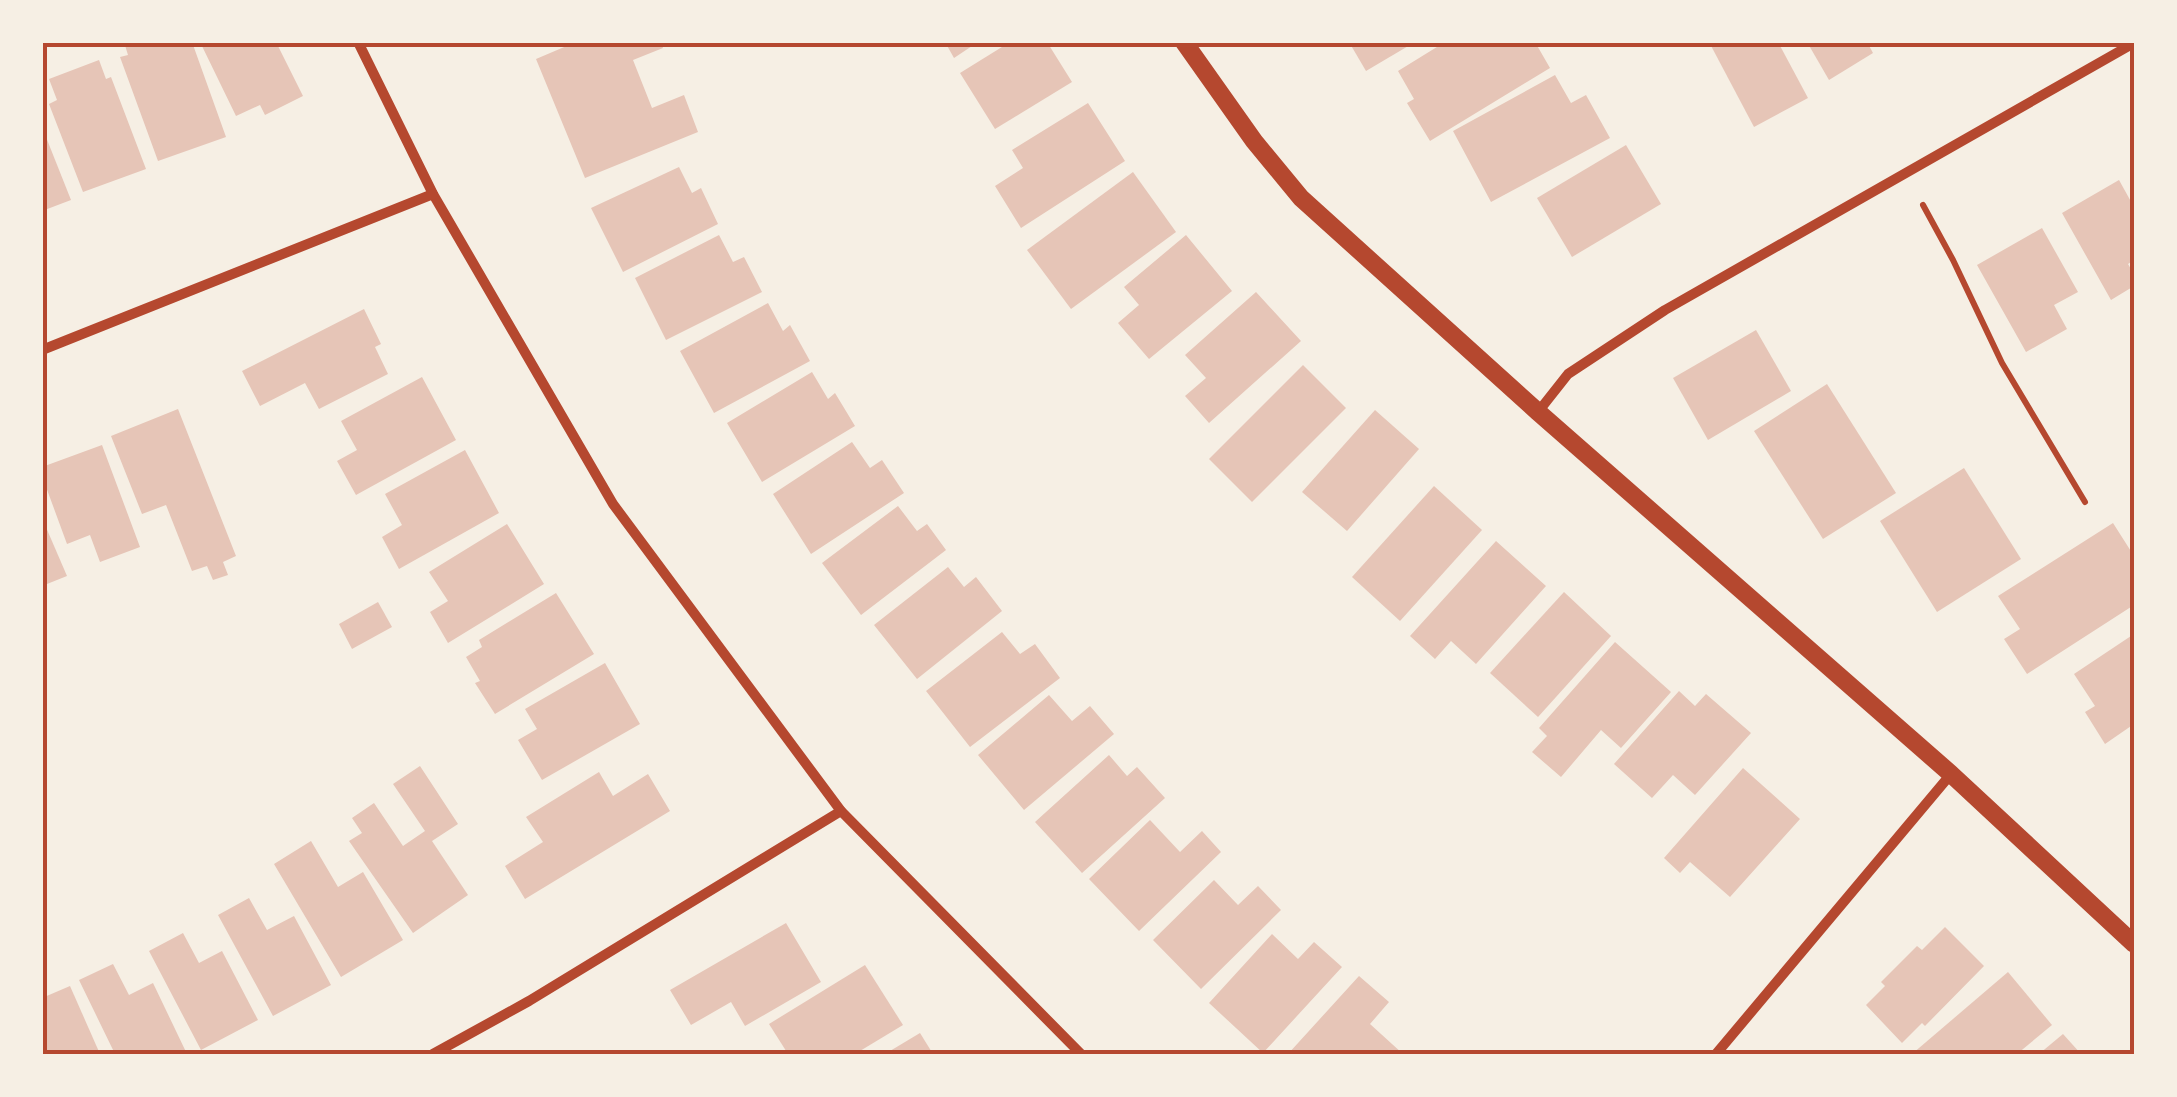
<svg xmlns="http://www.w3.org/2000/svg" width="2177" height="1097" font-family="'Golos Text',sans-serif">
<rect width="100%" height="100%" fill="#f6efe4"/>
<g fill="#e6c5b7">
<polygon points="124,42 192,42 226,137 158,161 120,57 128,55"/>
<polygon points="204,42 276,42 303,96 265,115 260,105 236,116 201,44"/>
<polygon points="576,42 661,42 663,48 633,60 652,108 684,95 698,132 585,178 536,59"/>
<polygon points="945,42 978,42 954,58"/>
<polygon points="1010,42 1047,42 1072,82 995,129 960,73"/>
<polygon points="1349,42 1415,42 1366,71"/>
<polygon points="1445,42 1535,42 1550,68 1430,141 1407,103 1414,99 1398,71"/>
<polygon points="1709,42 1778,42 1808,98 1754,127"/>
<polygon points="1807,42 1867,42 1873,53 1829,80"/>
<polygon points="99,60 106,79 111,77 146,169 83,192 49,104 57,100 49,79"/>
<polygon points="1555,75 1571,103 1586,95 1610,138 1491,202 1453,131"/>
<polygon points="1088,103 1125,161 1021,228 995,186 1023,168 1012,150"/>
<polygon points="42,127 71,200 42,211"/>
<polygon points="1626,145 1661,204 1572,257 1537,198"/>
<polygon points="679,167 692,193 701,188 718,224 623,272 591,208"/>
<polygon points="1133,172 1176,232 1071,309 1027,250"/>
<polygon points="2119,180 2134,207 2134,260 2128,264 2134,274 2134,286 2111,300 2062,213"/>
<polygon points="2042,228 2078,292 2054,305 2067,329 2026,352 1977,265"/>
<polygon points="719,235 733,262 744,257 762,292 666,340 635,278"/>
<polygon points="1186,235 1232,291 1149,359 1118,323 1139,305 1124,287"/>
<polygon points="1256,292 1301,341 1209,423 1185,396 1206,378 1185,355"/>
<polygon points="768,303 783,331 790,325 810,361 714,413 680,351"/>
<polygon points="364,309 381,344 375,347 388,374 319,409 305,383 260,406 242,371"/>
<polygon points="1756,330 1791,391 1708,440 1673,378"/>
<polygon points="1303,365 1346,408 1252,502 1209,459"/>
<polygon points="812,372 828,399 835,393 855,426 762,482 727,423"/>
<polygon points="422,377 456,440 356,495 337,461 357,450 341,421"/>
<polygon points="1827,384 1896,493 1823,539 1754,431"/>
<polygon points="178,409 236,556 223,562 228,575 213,580 207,566 192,571 166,505 142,514 111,436"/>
<polygon points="1375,410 1419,449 1347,531 1302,492"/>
<polygon points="852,442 870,468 882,460 904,493 811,554 773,494"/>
<polygon points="102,445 140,547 100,562 90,535 67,544 42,476 42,467"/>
<polygon points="465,450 499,513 399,569 382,537 402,525 385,494"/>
<polygon points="1964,468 2021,559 1937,612 1880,521"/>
<polygon points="1434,486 1482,530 1400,621 1352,577"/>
<polygon points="898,506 917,531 927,524 946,550 861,615 822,563"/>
<polygon points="42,518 67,576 42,586"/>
<polygon points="2113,523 2134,556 2134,605 2027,674 2004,639 2020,629 1998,596"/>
<polygon points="507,524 544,584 448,643 430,612 448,601 429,572"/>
<polygon points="1496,541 1546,586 1476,664 1451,641 1435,659 1410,636"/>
<polygon points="948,567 964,587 976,577 1002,611 917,679 874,625"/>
<polygon points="1564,592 1611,636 1538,717 1490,673"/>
<polygon points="556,593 594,654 495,714 475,683 480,681 466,657 482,647 479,640"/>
<polygon points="378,602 392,627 352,649 339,624"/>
<polygon points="1002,632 1020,654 1035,644 1060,678 970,747 926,691"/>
<polygon points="2134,634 2134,724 2105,744 2085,712 2095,706 2074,674"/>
<polygon points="1615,642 1671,692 1621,748 1601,730 1561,777 1532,752 1547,736 1539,728"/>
<polygon points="605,663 640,724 542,780 518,740 537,729 525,709"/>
<polygon points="1679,691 1695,706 1706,694 1751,733 1695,795 1673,775 1652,798 1614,764"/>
<polygon points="1049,695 1072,721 1090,706 1114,734 1024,810 978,755"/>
<polygon points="1109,755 1127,776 1137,767 1165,798 1082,873 1035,822"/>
<polygon points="420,766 458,824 432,841 468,895 413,933 349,841 362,833 352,818 374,803 403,846 425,831 393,784"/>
<polygon points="1743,768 1800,819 1730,897 1690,862 1680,873 1664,858"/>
<polygon points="599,772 613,796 648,774 670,811 525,899 505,866 543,842 526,817"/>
<polygon points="1150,820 1180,852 1202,831 1221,852 1139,931 1089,879"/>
<polygon points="311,841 338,887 363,872 403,940 341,977 274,864"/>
<polygon points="1214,880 1238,905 1258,886 1281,910 1201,989 1153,940"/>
<polygon points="249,898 267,930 294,916 331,985 273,1016 218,915"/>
<polygon points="786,923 821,982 745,1026 731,1002 691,1025 670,990"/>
<polygon points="1945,927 1984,966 1925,1026 1922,1023 1902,1043 1866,1005 1885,986 1881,982 1917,946 1922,950"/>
<polygon points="183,933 199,963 222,951 258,1020 201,1050 149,951"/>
<polygon points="1272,934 1298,959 1314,942 1342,967 1263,1053 1209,1003"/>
<polygon points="113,964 129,995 153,983 187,1054 115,1054 79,980"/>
<polygon points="865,965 903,1025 855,1054 788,1054 769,1024"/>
<polygon points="2008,972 2052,1025 2017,1054 1912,1054"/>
<polygon points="1359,976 1389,1002 1370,1024 1403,1054 1288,1054"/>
<polygon points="70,986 100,1054 42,1054 42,998"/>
<polygon points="920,1033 933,1054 885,1054"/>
<polygon points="2063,1034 2081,1054 2039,1054"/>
</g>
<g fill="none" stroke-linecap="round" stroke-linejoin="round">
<polyline stroke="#b5482f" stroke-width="6" points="1923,205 1953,260 2002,363 2085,502"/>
<g stroke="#b5482f" stroke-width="10">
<polyline points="358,42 433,194 613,504 841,811 1081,1054"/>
<polyline points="42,350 433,194"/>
<polyline points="1538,412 1568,374 1665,310 2134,43"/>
<polyline points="433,1054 529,1001 841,811"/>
<polyline points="1716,1054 1951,774"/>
</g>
<polyline stroke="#b5482f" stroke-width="18" points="1184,42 1254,141 1301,198 1538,412 1951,774 2134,944"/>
</g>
<rect width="2177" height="1097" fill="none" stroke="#f6efe4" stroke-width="90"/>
<rect x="45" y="45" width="2087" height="1007" fill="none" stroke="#b5482f" stroke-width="4"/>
</svg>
